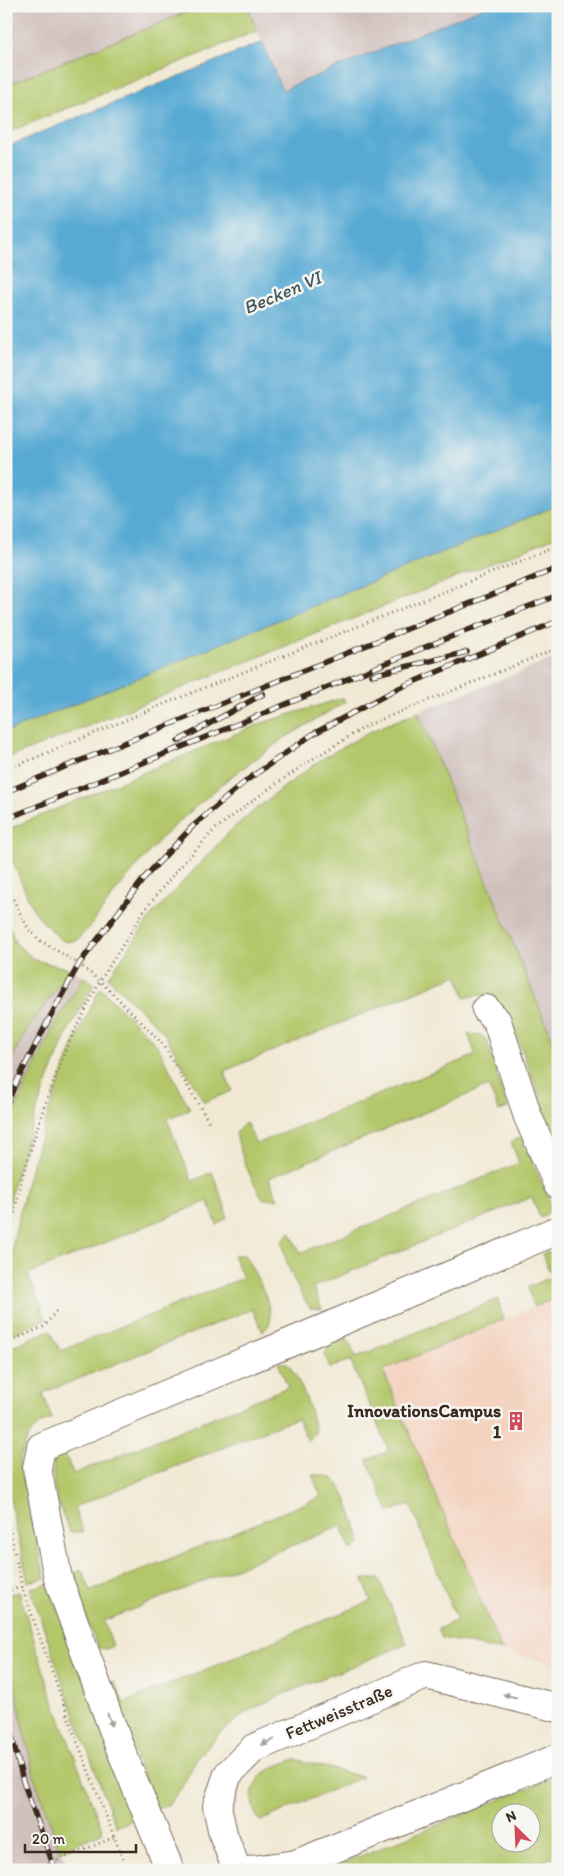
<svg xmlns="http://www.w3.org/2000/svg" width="564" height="1876" font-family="Itim,sans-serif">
<rect width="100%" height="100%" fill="#f6f6f2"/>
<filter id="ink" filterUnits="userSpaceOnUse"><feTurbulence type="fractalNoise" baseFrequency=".02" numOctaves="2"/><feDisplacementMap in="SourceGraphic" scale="10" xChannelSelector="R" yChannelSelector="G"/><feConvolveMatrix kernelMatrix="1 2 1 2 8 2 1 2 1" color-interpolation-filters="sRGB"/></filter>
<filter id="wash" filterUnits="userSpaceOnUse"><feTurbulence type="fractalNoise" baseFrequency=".0096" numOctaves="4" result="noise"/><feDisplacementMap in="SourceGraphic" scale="20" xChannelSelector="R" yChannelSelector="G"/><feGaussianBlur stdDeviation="1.12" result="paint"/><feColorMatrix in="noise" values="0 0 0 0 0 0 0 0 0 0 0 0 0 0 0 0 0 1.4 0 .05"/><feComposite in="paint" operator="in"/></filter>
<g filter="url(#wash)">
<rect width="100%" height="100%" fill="#f1e9d4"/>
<polygon fill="#f4d3c0" points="558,1297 558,1665 502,1651 383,1370"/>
<g fill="#d0c0bc">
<polygon points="6,6 202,6 6,85"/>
<polygon points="247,6 487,6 282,91"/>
<polygon points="558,657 558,1052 418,712"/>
<polygon points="70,969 84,977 56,1022 18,1102 6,1136 6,1070 23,1036"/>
<polygon points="6,1645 22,1720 60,1851 69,1870 42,1870 37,1860 15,1870 6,1870"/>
</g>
<g fill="#b3c76a" stroke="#777844" fill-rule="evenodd">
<polygon points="202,6 247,6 257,31 6,133 6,85"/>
<polygon points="558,505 558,536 6,759 6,732"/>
<polygon points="343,698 345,702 280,741 228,779 191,811 162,837 116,891 90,927 77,940 65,942 58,937 43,922 32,907 6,846 6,830 262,723"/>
<polygon points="418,712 558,1053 558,1145 509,1016 492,994 465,997 457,975 224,1071 232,1091 204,1102 164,1033 108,978 152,915 233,828 272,796 320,760 371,731"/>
<polygon points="6,919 16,944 35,960 70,969 23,1036 6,1070"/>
<polygon points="84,977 94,984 66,1035 38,1106 14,1181 6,1222 6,1136 18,1102 56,1022"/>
<polygon points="100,988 157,1045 190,1109 167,1119 192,1181 212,1172 224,1203 227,1217 217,1225 208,1201 28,1274 46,1319 6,1337 10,1266 14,1238 27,1181 50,1108 72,1048"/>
<path d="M468,1034L481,1035L487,1040L500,1086L508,1108L499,1111L488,1086L269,1178L278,1199H263C250,1178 241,1157 236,1133L246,1122L256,1144L476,1055Z"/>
<path d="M521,1137L551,1204L549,1212L540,1218L532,1197L313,1287L322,1309L310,1308C297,1289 285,1264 282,1241L290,1232L300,1253L519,1163L511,1142Z"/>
<polygon points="558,1250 558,1297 534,1307 528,1287 552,1277 542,1254"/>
<path d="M233,1255H244C253,1268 274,1307 270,1322C269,1326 265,1329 263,1332L252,1309L43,1393L52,1419L39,1424L28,1437L19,1462L45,1578L28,1582L10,1499L6,1468V1349L50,1330L60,1351L243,1278Z"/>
<polygon points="498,1299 503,1320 383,1370 502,1651 442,1638 438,1629 457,1620 410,1504 389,1512 367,1460 389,1451 350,1360 330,1368 325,1354 330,1343 346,1335 356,1357"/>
<path d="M278,1363H287C300,1378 313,1413 315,1433L308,1441L297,1418L74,1507L83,1532H70C59,1505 49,1486 55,1456L64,1451L73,1474L288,1387Z"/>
<path d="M312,1475C322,1475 331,1475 338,1483C345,1492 358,1531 361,1543L351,1550L341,1526L104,1621L113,1646L107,1649L98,1648L72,1580L76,1572L82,1570L91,1591L321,1497Z"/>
<polygon points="363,1579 379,1579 407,1644 279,1696 248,1711 221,1732 197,1758 182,1787 169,1804 155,1810 109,1683 114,1681 124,1703 371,1601"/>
<polygon points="48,1584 138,1817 116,1827 64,1686 30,1588"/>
<polygon points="19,1592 51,1694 103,1832 60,1851 34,1776 22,1720 6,1645 6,1595"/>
<path d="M295,1759L362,1777L260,1821C247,1804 250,1781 269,1770C277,1765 287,1762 295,1759Z"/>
<path d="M558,1776V1855L521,1870H326ZM502,1814H532V1844H502Z"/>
</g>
<polygon fill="#59aad4" stroke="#4a6a79" points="487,6 558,6 558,505 6,732 6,147 262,42 282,90"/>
</g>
<g filter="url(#ink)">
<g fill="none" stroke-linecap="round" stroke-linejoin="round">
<g stroke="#7b6d5e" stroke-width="30">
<g id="minor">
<polyline points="486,1009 497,1021 528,1117 558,1185"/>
<polyline points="170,1870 118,1743 58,1578 37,1468 41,1447 558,1230"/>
<polyline points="237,1870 223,1834 217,1806 228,1774 254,1748 426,1675 558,1708"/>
<polyline points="252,1870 296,1864 558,1758"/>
</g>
</g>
<g stroke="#7b6d5e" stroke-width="3" stroke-dasharray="1 4" stroke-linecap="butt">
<polyline points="6,770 169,702 558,546"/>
<polyline points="6,886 28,928 38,939 79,964 100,981 161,1042 209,1122"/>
<polyline points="6,1252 22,1177 44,1107 67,1046 100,981 146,908 179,868 214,830 267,790 319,755 370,724 558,648"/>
<polyline points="6,1343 45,1326 56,1311"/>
<polyline points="6,1513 22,1587 74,1733 127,1870"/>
<polyline points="6,1591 23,1587"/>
<polyline points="34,1870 115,1837"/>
</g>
<use href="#minor" stroke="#fff" stroke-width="28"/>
<g stroke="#3b2a1e" stroke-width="5.5">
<g id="rail">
<polyline points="372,675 467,652"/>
<polyline points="178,741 263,694"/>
<polyline points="6,792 67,766 558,568"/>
<polyline points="6,819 435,643 558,595"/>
<polyline points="6,1106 15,1085 50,1017 79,964 145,877 193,826 247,780 313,734 399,688 558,621"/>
<polyline points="6,1713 23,1781 55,1870"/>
</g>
</g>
<use href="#rail" stroke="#f6f6f2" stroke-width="4" stroke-dasharray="11" stroke-linecap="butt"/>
</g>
<defs><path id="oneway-solid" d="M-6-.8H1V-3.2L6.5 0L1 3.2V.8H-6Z" transform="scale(1.25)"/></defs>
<g fill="#a79f9a">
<use href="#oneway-solid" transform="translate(510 1696) rotate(-166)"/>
<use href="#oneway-solid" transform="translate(110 1720) rotate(69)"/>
<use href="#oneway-solid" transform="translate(268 1742) rotate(157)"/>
</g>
</g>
<defs>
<g id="building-bare" transform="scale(1.5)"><path d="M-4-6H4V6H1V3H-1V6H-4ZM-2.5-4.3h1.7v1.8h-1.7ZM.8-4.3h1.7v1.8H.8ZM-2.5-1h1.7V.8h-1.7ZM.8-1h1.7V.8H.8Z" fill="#d1495b" stroke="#f6f6f2" stroke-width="2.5" paint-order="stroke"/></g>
</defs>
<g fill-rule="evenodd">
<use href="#building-bare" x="516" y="1421"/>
</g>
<g text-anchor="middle" stroke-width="5" stroke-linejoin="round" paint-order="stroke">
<g font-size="18" font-weight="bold" fill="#3b2a1e" stroke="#f6f6f2" text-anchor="end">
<text x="501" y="1417">InnovationsCampus<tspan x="501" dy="21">1</tspan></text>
</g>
<g font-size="18" fill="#3b2a1e" stroke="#f6f6f2">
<text transform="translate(339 1712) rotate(-23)" y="6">Fettweisstraße</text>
</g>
<g font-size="19" font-style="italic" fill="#46575e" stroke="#f6f6f2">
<text transform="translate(282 292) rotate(-23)" y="7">Becken VI</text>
</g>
</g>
<rect width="564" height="1876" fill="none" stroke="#f6f6f2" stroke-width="25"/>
<g transform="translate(516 1828) rotate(336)"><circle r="24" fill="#f6f6f2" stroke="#aba49d"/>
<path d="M0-4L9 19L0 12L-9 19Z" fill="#d1495b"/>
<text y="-8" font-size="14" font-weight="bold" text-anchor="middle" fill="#3b2a1e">N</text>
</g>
<path d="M25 1844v8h111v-8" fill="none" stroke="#3b2a1e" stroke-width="2.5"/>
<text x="32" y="1844" font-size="15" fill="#3b2a1e" stroke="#f6f6f2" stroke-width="4" paint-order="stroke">20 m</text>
</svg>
